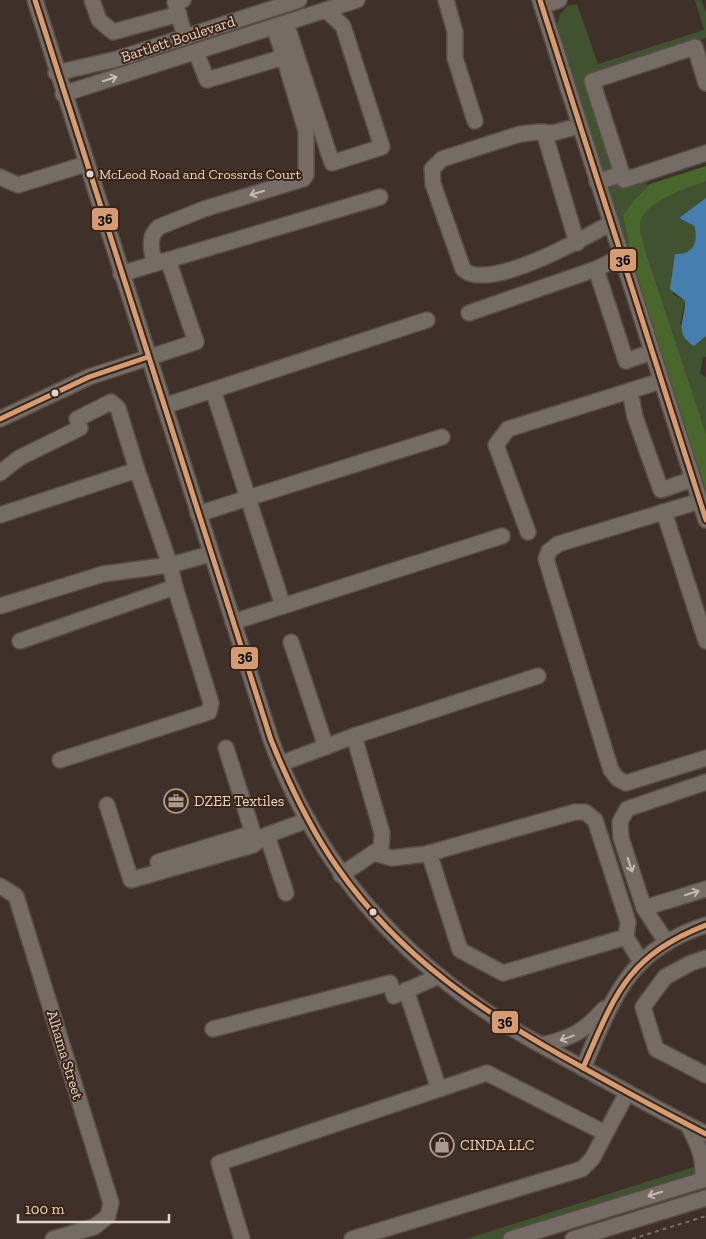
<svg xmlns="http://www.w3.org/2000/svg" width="706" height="1239" font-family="'Zilla Slab',serif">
<rect width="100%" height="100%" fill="#3f3129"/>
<g fill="#40522f">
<polygon points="695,0 701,0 706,12 706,38 587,78 616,170 604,173 557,26 559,16 567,6 577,4 598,64 704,30"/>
<polygon points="645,178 647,185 650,184 634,200 623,215 633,266 609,188 610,185"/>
<path d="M706,181V198L679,218L694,226C698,240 696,250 680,255L673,294L685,301L680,324L701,339L706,336V357H703L700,374L706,377V434L645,250C644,243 639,231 640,224C643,202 688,188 706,181Z"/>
<polygon points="706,1163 706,1186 534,1239 466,1239"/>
</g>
<path fill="#49672d" d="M706,166V181C688,188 643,202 640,224C639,231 644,243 645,250L706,434V491L633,266L623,215L634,200L650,184Z"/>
<path fill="#467ead" d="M706,198V336L694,346C672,332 686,319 685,301L670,289L675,254C693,255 699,242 694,226L679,218Z"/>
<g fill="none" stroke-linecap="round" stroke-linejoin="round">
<g stroke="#594e47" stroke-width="18">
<g id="minor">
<path d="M35,0L271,740C317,865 398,957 510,1027C532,1041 554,1052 576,1064C619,1088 662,1112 706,1134"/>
<polyline points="92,0 99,20 113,32 179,14"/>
<polyline points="183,0 175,2 185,37"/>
<polyline points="446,0 455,32 455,58 475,121"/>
<polyline points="540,0 706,520"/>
<polyline points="542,6 559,0"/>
<polyline points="286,23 332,163 382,147 343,26 326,10"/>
<polyline points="196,52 207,80 284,57 274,27"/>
<polyline points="56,73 117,59 299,0"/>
<polyline points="63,94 357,0"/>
<path d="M579,126L553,133L539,132L520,134L442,159L432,169L433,184L463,269C486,294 586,237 611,223"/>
<polyline points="544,132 577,243"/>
<polyline points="622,174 624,180 706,153"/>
<polyline points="0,177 18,185 86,164"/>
<polyline points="597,182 622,174 592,81 695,47 706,83"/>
<polyline points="621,257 596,269 626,361 652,352"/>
<path d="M154,264C152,250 147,237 159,227L204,209L303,179L306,175V131L284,57"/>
<polyline points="121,274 163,261"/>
<polyline points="469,313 596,269"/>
<polyline points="630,391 635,417 661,490 693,479"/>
<polyline points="164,406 213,390"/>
<polyline points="0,419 89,377 196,342 168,260 380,197"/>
<polyline points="442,437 248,498 283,606 502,536"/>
<polyline points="0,473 19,458 80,428 77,419 111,402 118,408 137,470"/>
<polyline points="700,501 558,544 549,551 546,559 611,770 618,779 626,783 706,758"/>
<polyline points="664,512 706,641"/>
<polyline points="198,514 248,498 213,390 427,320"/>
<polyline points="0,515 137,470 170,565 175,587 20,641"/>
<polyline points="528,532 496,445 508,429 661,381"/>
<polyline points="0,606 103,574 170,565 211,554"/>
<polyline points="233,622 283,606"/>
<polyline points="291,642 326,747"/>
<polyline points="226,748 253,833 261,838"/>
<polyline points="60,760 209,712 211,703 175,587"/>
<polyline points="280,764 354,736"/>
<polyline points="107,805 131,880 253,845 267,835 308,820"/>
<polyline points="267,835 286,893"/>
<polyline points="373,853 392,858 426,854 575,812 585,812 595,820 628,922 626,937 641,962"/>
<polyline points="429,853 460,950 503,973 626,937"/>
<polyline points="158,862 253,833"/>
<polyline points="341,875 381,848 382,833 354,736 538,676"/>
<polyline points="0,886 16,896 111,1203 108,1216 94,1227 53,1239"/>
<polyline points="644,908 706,889"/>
<polyline points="667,943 644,908 621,838 620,822 627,809 706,782"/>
<polyline points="706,958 691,963 665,977 643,1007 656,1049 706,1075"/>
<polyline points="406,990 439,1089"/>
<polyline points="213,1029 390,983 394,996 439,976"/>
<path d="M542,1045C571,1038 584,1032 604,1009"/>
<path d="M583,1068C613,999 627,950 706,925"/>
<path d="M688,1125C697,1142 706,1160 702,1180"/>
<polyline points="242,1239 219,1163 487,1073 605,1133"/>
<polyline points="352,1239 582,1169 592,1159 627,1093"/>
<polyline points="511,1239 706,1179"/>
<polyline points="573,1239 706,1198"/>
</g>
</g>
<polyline stroke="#786e69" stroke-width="2" stroke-dasharray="4 4" stroke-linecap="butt" points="632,1239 706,1216"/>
<use href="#minor" stroke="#756c65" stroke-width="15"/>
<g stroke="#3c2517" stroke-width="9">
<g id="bus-1">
<path d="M35,0L271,740C289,784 309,827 337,867C401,959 484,1013 580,1066C621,1089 663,1112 706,1134"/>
<polyline points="540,0 706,520"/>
<polyline points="0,419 89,377 148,357"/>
<path d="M583,1068C615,994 627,956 706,925"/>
</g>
</g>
<use href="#bus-1" stroke="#d39c74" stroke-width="5"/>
</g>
<defs><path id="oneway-shaft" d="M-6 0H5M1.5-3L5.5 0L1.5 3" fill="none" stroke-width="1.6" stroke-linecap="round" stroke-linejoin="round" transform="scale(1.25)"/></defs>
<g stroke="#c8bab2">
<use href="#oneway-shaft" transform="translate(110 79) rotate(-18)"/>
<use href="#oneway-shaft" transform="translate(257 193) rotate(163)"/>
<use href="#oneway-shaft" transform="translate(630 865) rotate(72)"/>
<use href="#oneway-shaft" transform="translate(692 893) rotate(-18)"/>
<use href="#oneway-shaft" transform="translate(567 1038) rotate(160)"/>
<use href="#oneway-shaft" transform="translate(655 1194) rotate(163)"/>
</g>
<defs>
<g id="office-ring" transform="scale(1.25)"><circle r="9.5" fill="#3c2517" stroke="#aa9b92" stroke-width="1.5"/><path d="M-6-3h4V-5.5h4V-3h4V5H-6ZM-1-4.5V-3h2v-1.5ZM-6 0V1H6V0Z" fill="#aa9b92"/></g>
<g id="shop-ring" transform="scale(1.25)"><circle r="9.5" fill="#3c2517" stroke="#aa9b92" stroke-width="1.5"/><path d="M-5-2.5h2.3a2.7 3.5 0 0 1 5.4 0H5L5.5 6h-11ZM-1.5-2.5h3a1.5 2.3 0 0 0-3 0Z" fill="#aa9b92"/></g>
</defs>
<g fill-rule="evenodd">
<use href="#office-ring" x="176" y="801"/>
<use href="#shop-ring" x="442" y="1145"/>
</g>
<g fill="#e3d4cb" stroke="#3c2517" stroke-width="2">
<circle cx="90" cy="174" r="4.5"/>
<circle cx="55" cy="393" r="4.5"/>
<circle cx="373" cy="912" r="4.5"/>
</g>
<g text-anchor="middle" stroke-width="4" stroke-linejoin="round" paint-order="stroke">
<g font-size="14" fill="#e3d4cb" stroke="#3c2517" text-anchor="start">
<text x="99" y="179">McLeod Road and Crossrds Court</text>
</g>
<g font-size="15" fill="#e3d4cb" stroke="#3c2517">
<text transform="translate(178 39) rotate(-18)" y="5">Bartlett Boulevard</text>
<text transform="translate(65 1055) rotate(73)" y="5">Alhama Street</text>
</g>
<g font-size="15" fill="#e3d4cb" stroke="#3c2517" text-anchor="start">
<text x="194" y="806">DZEE Textiles</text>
<text x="460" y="1150">CINDA LLC</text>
</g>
</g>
<g stroke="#3c2517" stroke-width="2">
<rect x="91" y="207" width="28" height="24" rx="5" fill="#d39c74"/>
<rect x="609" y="248" width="28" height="24" rx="5" fill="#d39c74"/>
<rect x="230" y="646" width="29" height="24" rx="5" fill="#d39c74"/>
<rect x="491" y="1010" width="28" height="24" rx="5" fill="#d39c74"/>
</g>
<g font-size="14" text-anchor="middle" font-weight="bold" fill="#111">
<text x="105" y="224">36</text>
<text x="623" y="265">36</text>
<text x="245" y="662">36</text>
<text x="505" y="1027">36</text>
</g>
<path d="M18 1214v8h151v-8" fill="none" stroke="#e3d4cb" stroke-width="2.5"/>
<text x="25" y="1214" font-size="15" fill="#e3d4cb" stroke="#3c2517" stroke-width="4" paint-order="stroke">100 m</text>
</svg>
